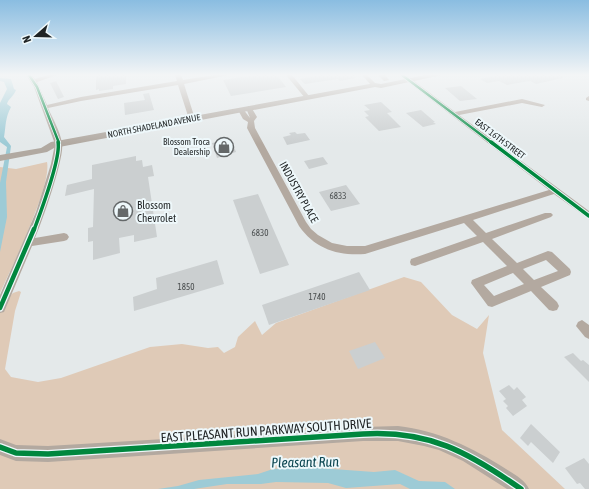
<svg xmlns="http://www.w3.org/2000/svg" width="589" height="489" font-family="'Asap Condensed',sans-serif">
<rect width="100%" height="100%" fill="#e4e9ea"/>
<g fill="#dfcab7">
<path d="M47,162C52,185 11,269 0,293V167L16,169Z"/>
<polygon points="404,277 421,282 452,315 477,329 489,315 483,353 502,430 565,489 0,489 0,305 13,293 19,291 21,292 15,311 5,369 11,377 38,382 61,378 150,347 182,344 208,348 218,347 224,353 235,347 238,337 255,321 262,335 276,323"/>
</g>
<g fill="#9dcbd6">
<path d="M0,78L11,79L14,89L16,90C14,96 8,99 7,104L11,107C5,118 6,126 4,137L11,146L6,182L7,217L0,252V183L7,147L0,142V103L7,89L4,82L0,81Z"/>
<polygon points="305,467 374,472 395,470 419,481 445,482 455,489 410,489 400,484 346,488 328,483 276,482 261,484 227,484 194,489 158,489 178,486 199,480 258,474 273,469"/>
</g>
<g fill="#cbcfd0">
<polygon points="96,75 126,75 126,84 113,86 113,89 99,91 99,89 96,90"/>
<polygon points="255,75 277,75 286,87 231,96 223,80"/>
<polygon points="322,75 355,75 355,78 340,81 338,79 305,84 300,79"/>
<polygon points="497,75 563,75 563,78 536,84 530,81 507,85 499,81 487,83 480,79"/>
<polygon points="56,81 64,97 58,99 50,83"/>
<polygon points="461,86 477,99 460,101 445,88"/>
<polygon points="149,93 154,110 125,115 124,103 145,100 143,94"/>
<polygon points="381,102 392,112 387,113 401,127 379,131 365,117 369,116 364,111 370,110 364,105"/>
<polygon points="421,110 435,122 433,122 436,124 423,127 406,113"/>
<polygon points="295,132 297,134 305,133 310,140 287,145 283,137 291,135 289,133"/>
<polygon points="231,139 236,152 217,158 212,143"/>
<polygon points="136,156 136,161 142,160 143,167 152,165 154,176 148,177 157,237 134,242 134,235 119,238 120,253 93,260 93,241 88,242 88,228 93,227 94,189 65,196 67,185 92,179 92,165"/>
<polygon points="323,157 328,164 309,169 304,161"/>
<polygon points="346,185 360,204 331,211 319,192"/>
<polygon points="258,194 289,265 260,274 233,200"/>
<polygon points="217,260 224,284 134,311 133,297 157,289 156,278"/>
<polygon points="359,272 370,290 269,325 262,305"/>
<polygon points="375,342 385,358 358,369 349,351"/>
<polygon points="573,353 581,361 583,360 589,365 589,382 564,357"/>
<polygon points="509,385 514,390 517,387 526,397 522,400 527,406 513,416 506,408 508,406 503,401 506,399 499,391"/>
<polygon points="531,424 560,452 553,463 531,442 528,446 520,438"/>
<polygon points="584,458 589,464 589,489 585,489 580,483 577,484 565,468"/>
</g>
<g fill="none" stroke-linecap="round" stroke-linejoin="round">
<g fill="#b3a9a0" fill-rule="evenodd">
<path d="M26,75H32L35,79L47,75H57L37,82L47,105L81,97L177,81L175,75H181L183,80L214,75H229L184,84L195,119L192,121L189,119L178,85L81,101L48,108C53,119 60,131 62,143C65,157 42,222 35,238L64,233L67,234L69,237L67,240L64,241L32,246L4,312L0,313V295L36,212L51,164L55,144L34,87Z"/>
<polygon points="286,75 292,75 309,96 309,98 305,98"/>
<polygon points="362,75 367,75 376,84 376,86 372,86"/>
<polygon points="378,75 385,75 389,80 384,81"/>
<path d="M399,75H406L455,112L522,99L545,105L542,107L522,103L459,115L589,211V219L554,194L473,220L486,233L545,213H551L553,215L551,217L492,239L517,263L548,251L552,252L570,269L571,272L570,275L541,287L557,302L559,306L557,310L553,311L549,310L531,291L492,307L488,306L471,283L472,280L507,266L483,242L415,266L411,265L410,262L411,259L477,236L464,223L365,254C338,256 315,249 299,226L247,128L248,122L243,119L238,110L239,109H243L250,118L246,108L249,106L251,107L257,117L254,121L255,128L306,222L311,229L318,235L332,243L347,246H365L549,190ZM546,260L558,271L534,280L523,269ZM513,273L524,284L494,296L484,285Z"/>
<polygon points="589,96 589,101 586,100 586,98"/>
<polygon points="582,320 589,325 589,339 585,337 576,326 578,322"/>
<path d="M398,426C437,430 473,448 506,469C515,475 525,480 529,489H507L463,461L439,450L424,446L398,441H363L48,462L16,461L0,455V439L16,445L48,446L363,427Z"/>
</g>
<polygon fill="#b1a9a1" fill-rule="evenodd" points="425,75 442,75 381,88 375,87 54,148 47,152 0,161 0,155 41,148 51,142 375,83 381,84"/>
<g stroke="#eef8fb" stroke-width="4">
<g id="cycleway-far3">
<polyline points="29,75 37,87 59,143"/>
<polyline points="402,75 492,143"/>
</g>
</g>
<g stroke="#eef8fb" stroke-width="5.5">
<g id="cycleway-far2">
<polyline points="491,142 589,216"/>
<path d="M34,230C40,214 61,157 58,142"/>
</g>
</g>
<g stroke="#eef8fb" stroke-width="7">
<polyline id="cycleway-far1" points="0,308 34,229"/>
</g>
<g stroke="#eef8fb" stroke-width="8">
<path id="cycleway" d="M0,447L16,453L48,454L363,434C429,430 468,452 521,489"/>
</g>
<use href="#cycleway-far3" stroke="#00873e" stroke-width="2.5"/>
<use href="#cycleway-far2" stroke="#00873e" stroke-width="3.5"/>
<use href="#cycleway-far1" stroke="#00873e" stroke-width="4.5"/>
<use href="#cycleway" stroke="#00873e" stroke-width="5.5"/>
</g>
<linearGradient id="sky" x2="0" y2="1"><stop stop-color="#8abde1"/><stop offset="0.52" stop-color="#f3f5f6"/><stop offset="1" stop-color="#f3f5f6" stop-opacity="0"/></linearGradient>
<rect width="589" height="144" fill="url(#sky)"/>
<defs>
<g id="shop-ring" transform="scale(1)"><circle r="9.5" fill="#eef8fb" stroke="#646869" stroke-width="1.5"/><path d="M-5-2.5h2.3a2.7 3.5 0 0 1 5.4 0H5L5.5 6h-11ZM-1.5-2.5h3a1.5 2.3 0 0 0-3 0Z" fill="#646869"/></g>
</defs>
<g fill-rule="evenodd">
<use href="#shop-ring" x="224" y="147"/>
<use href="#shop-ring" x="123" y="211"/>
</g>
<g text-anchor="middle" stroke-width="4" stroke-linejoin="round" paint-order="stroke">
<g font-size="9" fill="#1f2324" stroke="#eef8fb">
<text transform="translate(154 126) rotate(-11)" y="3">NORTH SHADELAND AVENUE</text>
<text transform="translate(500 139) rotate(37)" y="3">EAST 16TH STREET</text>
</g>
<g font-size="9" fill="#1f2324" stroke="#eef8fb" text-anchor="end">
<text x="210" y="145">Blossom Troca<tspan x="210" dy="10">Dealership</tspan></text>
</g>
<g font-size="9" fill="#4a4e4f">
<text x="338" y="199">6833</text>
<text x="260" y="236">6830</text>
<text x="186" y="290">1850</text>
<text x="317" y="300">1740</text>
</g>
<g font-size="11" fill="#1f2324" stroke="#eef8fb">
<text transform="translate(299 192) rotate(61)" y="4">INDUSTRY PLACE</text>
</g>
<g font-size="11" fill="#1f2324" stroke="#eef8fb" text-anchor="start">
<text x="137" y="209">Blossom<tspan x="137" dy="13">Chevrolet</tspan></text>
</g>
<g font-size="13" fill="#1f2324" stroke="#eef8fb">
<text transform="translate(266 430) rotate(-4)" y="5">EAST PLEASANT RUN PARKWAY SOUTH DRIVE</text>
</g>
<g font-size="14" font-style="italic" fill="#0c4651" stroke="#eef8fb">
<text transform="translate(305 462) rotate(-1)" y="5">Pleasant Run</text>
</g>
</g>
<g transform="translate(36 36) rotate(250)" stroke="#eef8fb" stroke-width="3" paint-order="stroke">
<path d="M0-3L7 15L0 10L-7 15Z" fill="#1f2324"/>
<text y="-6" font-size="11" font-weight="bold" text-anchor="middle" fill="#1f2324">N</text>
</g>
</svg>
